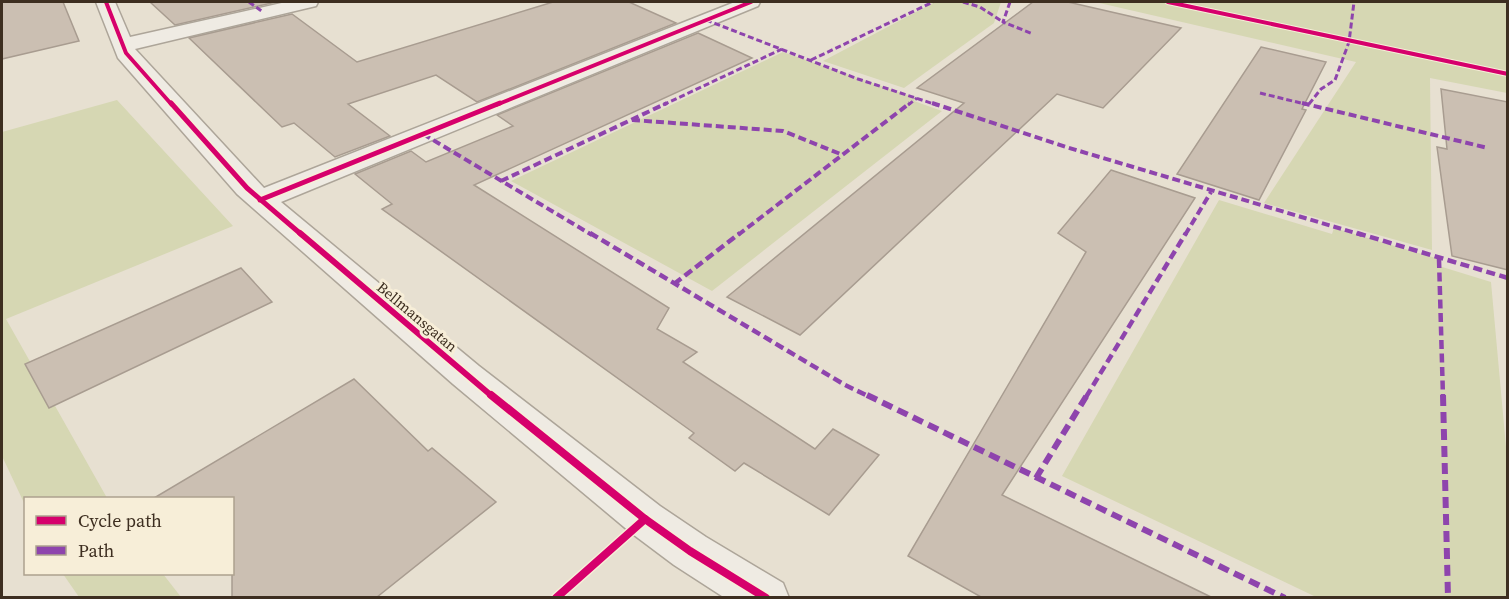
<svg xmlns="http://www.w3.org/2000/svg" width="1509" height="599" font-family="'Source Serif 4',serif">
<rect width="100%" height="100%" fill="#e7e0d1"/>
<g fill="#d6d7b3">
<polygon points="935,2 1001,2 994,23 904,88 823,61"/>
<polygon points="1095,2 1507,2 1507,93 1430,78 1432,250 1264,203 1356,62"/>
<polygon points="783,52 916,98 914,101 942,111 712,291 511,181"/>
<polygon points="117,100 233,226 6,319 107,498 26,498 25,505 2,456 2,132"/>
<polygon points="1219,200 1332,234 1334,228 1439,259 1439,266 1491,282 1507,458 1507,597 1316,597 1062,476"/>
<polygon points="63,574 163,574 181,597 79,597"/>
</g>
<g fill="#cbbfb2" stroke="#a89c90" stroke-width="1.5">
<polygon points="2,2 63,2 79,41 2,59"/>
<polygon points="150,2 276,2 175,25"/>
<polygon points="553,2 629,2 676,23 477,102 436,75 348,104 390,136 335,157 294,123 282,127 189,38 292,14 357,62"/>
<polygon points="1033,2 1068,2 1181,28 1103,108 1057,94 800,335 727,297 964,103 917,88"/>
<polygon points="698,33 752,58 474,185 669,308 657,329 697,352 683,362 815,449 833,429 879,455 829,515 744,463 735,471 689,438 694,433 382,209 392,204 355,174 411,151 426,162 513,126 497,115"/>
<polygon points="1261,47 1326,62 1302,109 1306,110 1259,200 1177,174"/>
<polygon points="1441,89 1508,102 1508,270 1452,256 1437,147 1447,149"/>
<polygon points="1111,170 1195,198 1002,495 1211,597 981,597 908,556 1086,252 1058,233"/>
<polygon points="241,268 272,302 49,408 25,364"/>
<polygon points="354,379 428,451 432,448 496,502 377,597 232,597 232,498 154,498"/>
</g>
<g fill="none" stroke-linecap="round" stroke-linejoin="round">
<g stroke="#ada599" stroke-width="3">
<polygon id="street" points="96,2 115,2 130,37 286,2 318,2 316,6 135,49 264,188 735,2 760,2 758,6 281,202 479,366 660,506 706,537 783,583 789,598 725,598 674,565 630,532 453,384 237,194 118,58"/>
</g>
<use href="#street" fill="#efebe3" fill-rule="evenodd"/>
<g stroke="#8e44ad" stroke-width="3" stroke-dasharray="6 3" stroke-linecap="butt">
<polyline points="249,2 263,12"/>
<polyline points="963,2 980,7 1003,22"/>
<polyline points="1010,2 1003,22 1033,34"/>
<polyline points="706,20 858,79 937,105"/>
<polyline points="811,60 933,2"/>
<polyline points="1260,93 1309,105"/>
<polyline points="1309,104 1321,89 1335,80 1349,42 1354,2"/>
<polyline points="663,105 782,49"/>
<polyline points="908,105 917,98"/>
</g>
<g stroke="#8e44ad" stroke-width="4" stroke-dasharray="8 4" stroke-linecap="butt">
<polyline points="932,103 1066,147 1362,235"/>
<polyline points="1302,103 1488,148"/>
<polyline points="632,120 783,131 843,155"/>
<polyline points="423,134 592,235"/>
<polyline points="501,181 667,103"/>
<polyline points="738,235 910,103"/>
<polyline points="1185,235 1211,192"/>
</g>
<g stroke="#8e44ad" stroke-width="4.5" stroke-dasharray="9 4.5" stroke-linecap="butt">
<polyline points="590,233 845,385 870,397"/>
<polyline points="1357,233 1508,278"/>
<polyline points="1439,259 1443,397"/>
<polyline points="674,284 740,233"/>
<polyline points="1086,397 1186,233"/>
</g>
<g stroke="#8e44ad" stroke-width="6" stroke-dasharray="11 6" stroke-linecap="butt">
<polyline points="867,395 1285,598"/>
<polyline points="1443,395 1448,598"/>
<polyline points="1036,478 1087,395"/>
</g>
<g stroke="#f7eed8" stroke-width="6">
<g id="cycleway-far3">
<polyline points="106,2 126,53 172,105"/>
<polyline points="1168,2 1508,74"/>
<polyline points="496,105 751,2"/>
</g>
</g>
<g stroke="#f7eed8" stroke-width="8">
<g id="cycleway-far2">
<polyline points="171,103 247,188 302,235"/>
<polyline points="260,200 500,103"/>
</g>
</g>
<g stroke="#f7eed8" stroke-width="10">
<polyline id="cycleway-far1" points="300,233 493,397"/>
</g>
<g stroke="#f7eed8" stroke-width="11">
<g id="cycleway">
<polyline points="491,395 645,519 690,551 766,598"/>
<polyline points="556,598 645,519"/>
</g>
</g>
<use href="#cycleway-far3" stroke="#d6006c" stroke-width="4"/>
<use href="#cycleway-far2" stroke="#d6006c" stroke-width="5"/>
<use href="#cycleway-far1" stroke="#d6006c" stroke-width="6"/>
<use href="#cycleway" stroke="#d6006c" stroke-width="8"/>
</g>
<g text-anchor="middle" stroke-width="6" stroke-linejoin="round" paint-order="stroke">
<g font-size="15" fill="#3d2e20" stroke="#f7eed8">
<text transform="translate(417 317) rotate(40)" y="5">Bellmansgatan</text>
</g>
</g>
<rect width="1509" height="599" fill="none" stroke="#3d2e20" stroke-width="6"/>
<rect x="24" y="497" width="210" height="78" fill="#f7eed8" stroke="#ada18e" stroke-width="1.5"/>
<rect x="36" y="516" width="30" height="9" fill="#d6006c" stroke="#ada18e" stroke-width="1.5"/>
<text x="78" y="527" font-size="18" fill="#3d2e20">Cycle path</text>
<rect x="36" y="546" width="30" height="9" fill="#8e44ad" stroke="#ada18e" stroke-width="1.5"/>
<text x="78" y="557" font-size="18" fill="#3d2e20">Path</text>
</svg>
